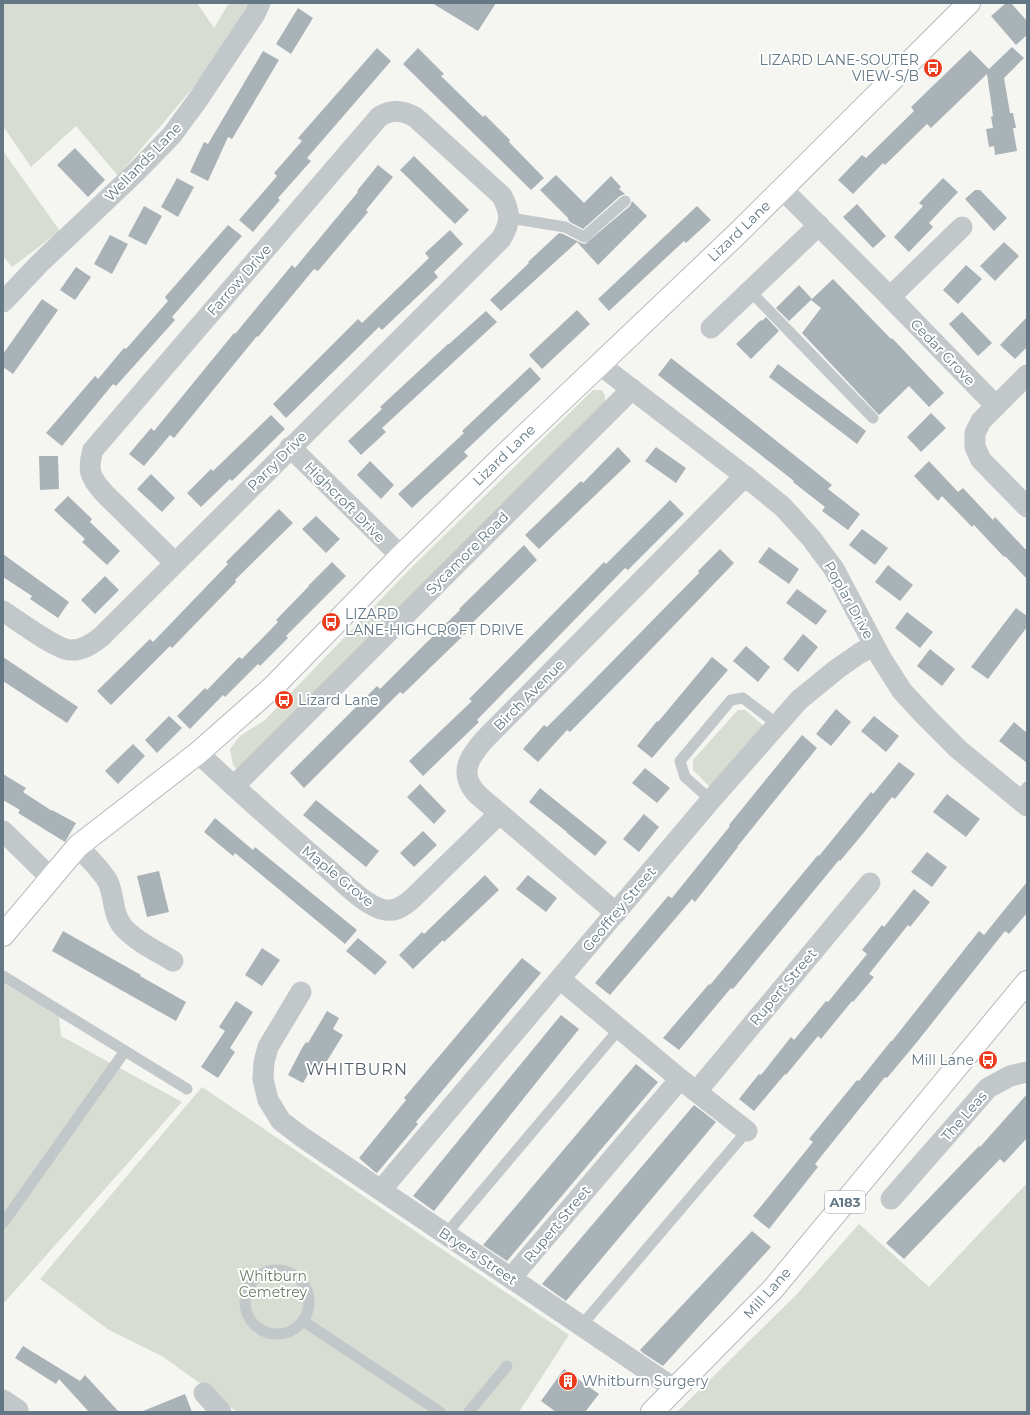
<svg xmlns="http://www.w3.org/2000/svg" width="1030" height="1415" font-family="Montserrat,sans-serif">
<rect width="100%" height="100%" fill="#f5f5f1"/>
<g fill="#d7ddd2">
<polygon points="3,3 197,3 214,28 229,3 250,3 225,50 118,176 76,126 31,167 3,126"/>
<polygon points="3,151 60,231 12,267 3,256"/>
<polygon points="593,390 602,390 605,396 605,403 239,772 233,765 230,749 240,736 265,720 409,570"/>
<polygon points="738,710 745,710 765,727 712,789 693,770 693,760"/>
<polygon points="3,983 59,1017 61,1036 182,1102 3,1304"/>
<polygon points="202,1087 569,1335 519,1412 237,1412 212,1392 162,1356 109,1330 40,1279"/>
<polygon points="1027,1183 1027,1412 677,1412 797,1294 859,1224 929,1287"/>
</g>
<g fill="#a9b3b7">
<polygon points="432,3 496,3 478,31"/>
<polygon points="1006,3 1011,3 1027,21 1027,35 1016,45 991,16"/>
<polygon points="298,8 313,18 291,54 276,44"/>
<polygon points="1012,47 1024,58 1004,78 1010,113 1013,113 1016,128 1013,128 1017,151 995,155 994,146 989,147 986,129 993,128 991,117 993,116 987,74 931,128 927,124 885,165 883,163 853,194 838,180 862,155 866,158 914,111 911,107 970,50 989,69"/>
<polygon points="377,48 391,61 307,158 311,161 278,198 280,200 253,232 239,220 277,176 274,173 302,141 298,138"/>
<polygon points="418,48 444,74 441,76 483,117 485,115 510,140 509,142 544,178 531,190 403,64"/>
<polygon points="263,51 279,60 232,139 228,137 208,181 190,172 204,142 208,144"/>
<polygon points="75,148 105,180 88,197 57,165"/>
<polygon points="414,156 469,210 455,224 400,170"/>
<polygon points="378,165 393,177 366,210 368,212 318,271 314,269 258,337 257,336 174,438 170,435 144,466 129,454 151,428 154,431 234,333 235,334 292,265 295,268 358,192 357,191"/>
<polygon points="556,175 584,203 611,176 621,187 619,189 625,194 620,196 583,229 570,222 568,219 568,218 540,190"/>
<polygon points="177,178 194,187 178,217 161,207"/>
<polygon points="943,178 958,192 929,223 933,227 909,252 894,237 923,206 919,203"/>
<polygon points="975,190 980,190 1007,218 994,231 965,199"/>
<polygon points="632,201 647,216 598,265 577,242 501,311 490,300 529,263 528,262 559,233 563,234 581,243 585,244 630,206"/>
<polygon points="857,204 886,236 873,248 843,217"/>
<polygon points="144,206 162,216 146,245 128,236"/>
<polygon points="697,206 711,220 686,243 684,241 609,311 598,299"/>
<polygon points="228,225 242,236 172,317 175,320 116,386 113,384 62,446 46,433 95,376 98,379 124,348 126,349 168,301 165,297"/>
<polygon points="450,230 463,244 434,272 438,277 382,330 379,327 286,418 273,404 358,319 362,323 429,258 425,253"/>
<polygon points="110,235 128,244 112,274 94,264"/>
<polygon points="1004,242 1019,256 995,281 980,266"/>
<polygon points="966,265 982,279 958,304 943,290"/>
<polygon points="76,267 91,277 75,300 60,290"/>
<polygon points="833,279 891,339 892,338 944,393 929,407 909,386 879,415 802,333 821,308 811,300 789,321 776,308 799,285 812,299"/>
<polygon points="42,299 58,310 13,374 3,367 3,354"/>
<polygon points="577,310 590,324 542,369 529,355"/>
<polygon points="486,311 497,322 382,428 386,432 361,455 348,441 382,409 380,407 448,344 449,344"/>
<polygon points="962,312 992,343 978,356 949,324"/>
<polygon points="766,317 779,331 751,359 736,344 761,320 762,321"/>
<polygon points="1027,317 1027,347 1015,359 1000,345"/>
<polygon points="671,358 730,404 832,485 828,489 860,514 848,530 822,511 825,507 793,482 794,481 658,375"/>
<polygon points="778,364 866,431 857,444 769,377"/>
<polygon points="530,367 541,379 464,452 468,456 412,508 398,494 464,433 462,431"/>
<polygon points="931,413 946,428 921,452 907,437"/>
<polygon points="271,415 285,429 232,481 230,479 201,507 187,493 211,469 213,471"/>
<polygon points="618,447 631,461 539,549 525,535 581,481 583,483"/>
<polygon points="656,447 686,468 676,483 645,461"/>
<polygon points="39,456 58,456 59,489 40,490"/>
<polygon points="370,461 394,485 381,499 357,475"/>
<polygon points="929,461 958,492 963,488 993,520 995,517 1027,551 1027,579 1005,556 1004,557 974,525 972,527 942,496 938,501 914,476"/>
<polygon points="151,474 175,498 162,512 137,489"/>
<polygon points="68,496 92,519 90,522 120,551 107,565 82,542 85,539 54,510"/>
<polygon points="670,500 684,514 628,570 625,568 477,720 479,722 423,776 409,761 472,701 469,699 604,562 606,564"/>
<polygon points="279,509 293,523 235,580 236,582 172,648 170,646 111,705 97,691 150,639 153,642 228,564 226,562"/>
<polygon points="316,516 340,539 326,553 302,529"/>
<polygon points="862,529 888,548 875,565 849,545"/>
<polygon points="524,545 537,560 464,631 466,633 403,694 400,692 304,788 290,773 377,686 380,689 424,645 460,610 459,609"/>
<polygon points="769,547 799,569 789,584 758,562"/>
<polygon points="720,549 734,563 631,670 570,732 567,730 538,762 523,749 544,725 547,727 591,683 699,573 698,571"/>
<polygon points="3,554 69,602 58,618 30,599 32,596 3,577"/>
<polygon points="332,562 346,576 286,636 288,638 260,666 258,664 225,697 223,695 190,729 177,716 205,688 207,690 239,657 242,659 278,622 276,620 309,586 308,586"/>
<polygon points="888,565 913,585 900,601 875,582"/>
<polygon points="105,576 119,590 95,614 81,600"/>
<polygon points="797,589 827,611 816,625 786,603"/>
<polygon points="1016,608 1027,616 1027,627 988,679 971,667"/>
<polygon points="907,612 933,632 920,648 895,628"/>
<polygon points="803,634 818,647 798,672 783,659"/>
<polygon points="746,646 770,667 758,682 733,661"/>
<polygon points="930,649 955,669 942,686 917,666"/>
<polygon points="3,657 78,707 67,723 3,681"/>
<polygon points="712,657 728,670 652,758 637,746 657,721 658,722"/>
<polygon points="836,709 851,722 831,746 816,734"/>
<polygon points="169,716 182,728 157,753 145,740"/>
<polygon points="874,716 899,736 886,752 861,731"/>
<polygon points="1014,722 1027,733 1027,763 999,741"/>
<polygon points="802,735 817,748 737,847 738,847 695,902 692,899 610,995 595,983 668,896 672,898 730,826 729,825"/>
<polygon points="133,744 145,756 118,784 105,771"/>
<polygon points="899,762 915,774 895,799 892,797 861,836 840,861 839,860 733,989 731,988 679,1050 663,1038 709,984 710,985 818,855 819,856 871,792 873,794"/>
<polygon points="645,768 670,788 657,803 632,783"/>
<polygon points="3,774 26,788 23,792 52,811 52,810 76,823 65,842 18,813 20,810 3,800"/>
<polygon points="420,784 446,811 434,824 407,797"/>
<polygon points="540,788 607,842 595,856 566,832 567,832 529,802"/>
<polygon points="947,794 980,819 966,837 933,812"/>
<polygon points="316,800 379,851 366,867 303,815"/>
<polygon points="644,814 659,827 639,852 623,839"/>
<polygon points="215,818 253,850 255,847 357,930 345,944 235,853 233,856 204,832"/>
<polygon points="423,831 437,845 414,867 400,853"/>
<polygon points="927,852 947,867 932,887 911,872"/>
<polygon points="159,871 169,912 147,917 137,876"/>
<polygon points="485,875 499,890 444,942 443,940 413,969 399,955 422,932 424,934"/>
<polygon points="528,875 557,898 546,912 516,889"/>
<polygon points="1027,882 1027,913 1009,934 1005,931 917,1042 887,1078 885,1077 815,1164 818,1167 769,1229 753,1216 813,1142 809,1139 857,1080 859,1081 891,1041 892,1041 979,931 984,935"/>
<polygon points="914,889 930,902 910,927 908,925 869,974 874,977 853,1002 852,1001 821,1039 818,1036 786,1075 785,1074 754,1111 739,1099 759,1074 761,1075 791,1037 794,1040 826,1001 828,1002 867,954 862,950 882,925 884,927"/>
<polygon points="63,931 141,975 140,976 186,1002 176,1021 52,951"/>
<polygon points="358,938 387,962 375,975 346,951"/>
<polygon points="262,948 280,960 262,986 245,975"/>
<polygon points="522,958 541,973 416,1122 418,1124 377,1173 375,1172 359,1158 406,1100 404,1098"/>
<polygon points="236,1001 253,1012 230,1048 235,1052 218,1078 201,1067 225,1031 219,1027"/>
<polygon points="327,1011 339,1018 333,1029 343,1035 319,1074 311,1069 303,1083 288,1075 302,1048 306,1042 308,1043"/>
<polygon points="561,1015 579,1029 434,1211 413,1196"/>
<polygon points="636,1064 658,1082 507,1261 483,1245"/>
<polygon points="1027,1094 1027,1138 1004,1163 1000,1159 904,1259 886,1243 979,1146 980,1147"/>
<polygon points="694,1105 716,1122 566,1301 542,1284"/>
<polygon points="752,1231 771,1247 663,1366 643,1353 640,1350"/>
<polygon points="23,1346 80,1381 85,1375 119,1412 89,1412 59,1379 56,1384 15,1358"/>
<polygon points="564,1369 599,1394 585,1412 556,1412 541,1401"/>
<polygon points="185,1394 192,1412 143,1412 143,1411"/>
</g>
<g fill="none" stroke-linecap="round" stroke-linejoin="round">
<g stroke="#b4babe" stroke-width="24">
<polyline id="secondary" points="3,935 78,846 198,753 274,686 401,556 498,461 739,232 969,3"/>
</g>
<g stroke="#b5babd" stroke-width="24">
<polyline id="primary" points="652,1412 773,1289 1027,982"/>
</g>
<g stroke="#c2c7c9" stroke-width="11">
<polyline points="510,218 565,227 584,237 625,201"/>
<polyline points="750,291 873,418"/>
<polyline points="1018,799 1027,787"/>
<polyline points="711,800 685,777 680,761 731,700 743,698 777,724"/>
<polyline points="3,976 187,1089"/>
<polyline points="3,1223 125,1051"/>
<polyline points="446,1234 620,1028"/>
<circle cx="277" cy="1302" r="32"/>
<polyline points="303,1321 440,1412"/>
<polyline points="581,1326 747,1131"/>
<polyline points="469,1412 507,1366"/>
</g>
<g stroke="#c2c7c9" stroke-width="21">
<polyline points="782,189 890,297 996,406"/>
<polyline points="890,297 962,227"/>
<polyline points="3,302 39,264 134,174 172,135 199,98 255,14 260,3"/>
<polyline points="711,328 819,225"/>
<polyline points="599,364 745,476 783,507 811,538 834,569 881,658 902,691 927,718 958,749 1027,806"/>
<polyline points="1027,375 981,421 975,433 975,447 981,460 1027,507"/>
<polyline points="290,447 401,556"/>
<path d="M3,611C17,620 56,649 70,650C82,651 92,644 101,637L501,239C511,222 511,214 502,196L415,117C402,110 392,109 379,117L93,450C87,471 90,477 104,493L175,563"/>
<path d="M198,753C240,792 283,831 327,868C342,881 366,907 385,910C396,912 405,905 412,899L499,814"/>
<polyline points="234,786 632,389"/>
<polyline points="3,831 51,878"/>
<path d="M78,846C87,857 102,870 108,882C115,897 112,915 124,928C138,943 157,951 173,961"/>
<path d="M616,913L478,795C475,792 471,787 469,782C462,766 474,752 484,740L745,476"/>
<polyline points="560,979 680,1079 747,1131"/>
<polyline points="301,992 268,1047 264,1062 263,1079 268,1100 281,1121 302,1137 675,1389"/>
<polyline points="697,1091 870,883"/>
<polyline points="381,1190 711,800 799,700 837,669 860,653 874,646"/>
<polyline points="891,1199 988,1088 1010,1076 1027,1072"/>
<polyline points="511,1278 680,1079"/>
<polyline points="204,1393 221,1412"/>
<polyline points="3,1400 18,1410"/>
</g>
<use href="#secondary" stroke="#fff" stroke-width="22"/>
<use href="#primary" stroke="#fff" stroke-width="22"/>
</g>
<defs>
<g id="bus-disc" transform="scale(1)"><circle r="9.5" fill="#ea3b1c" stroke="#fff"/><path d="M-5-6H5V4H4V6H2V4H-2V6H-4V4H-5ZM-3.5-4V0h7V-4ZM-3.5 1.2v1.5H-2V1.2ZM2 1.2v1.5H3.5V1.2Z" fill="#fff"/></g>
<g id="building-disc" transform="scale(1)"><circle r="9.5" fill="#ea3b1c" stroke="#fff"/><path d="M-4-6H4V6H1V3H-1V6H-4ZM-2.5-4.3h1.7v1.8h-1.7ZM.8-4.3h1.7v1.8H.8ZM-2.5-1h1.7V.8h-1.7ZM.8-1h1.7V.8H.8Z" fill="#fff"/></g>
</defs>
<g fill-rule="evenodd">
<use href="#bus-disc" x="933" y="68"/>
<use href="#bus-disc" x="331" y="622"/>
<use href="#bus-disc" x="284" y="700"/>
<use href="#bus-disc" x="988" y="1060"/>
<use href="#building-disc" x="568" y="1381"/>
</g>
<g text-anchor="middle" stroke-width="4" stroke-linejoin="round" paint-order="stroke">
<rect fill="#fff" stroke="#92a0a9" stroke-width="1" x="825" y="1191" width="40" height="22" rx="3"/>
<g font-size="13" font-weight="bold" fill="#637884">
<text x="845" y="1207">A183</text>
</g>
<g font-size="14" fill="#637884" stroke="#fff" text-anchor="start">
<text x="919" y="65" text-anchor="end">LIZARD LANE-SOUTER<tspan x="919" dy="16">VIEW-S/B</tspan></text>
<text x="345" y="619">LIZARD<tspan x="345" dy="16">LANE-HIGHCROFT DRIVE</tspan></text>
<text x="298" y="705">Lizard Lane</text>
<text x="974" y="1065" text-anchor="end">Mill Lane</text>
<text x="582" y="1386">Whitburn Surgery</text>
</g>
<g font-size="14" fill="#637884" stroke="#fff">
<text transform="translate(143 162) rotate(-46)" y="5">Wellands Lane</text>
<text transform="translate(739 231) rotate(-44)" y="5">Lizard Lane</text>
<text transform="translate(239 280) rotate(-49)" y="5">Farrow Drive</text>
<text transform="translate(943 352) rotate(46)" y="5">Cedar Grove</text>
<text transform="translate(504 455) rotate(-44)" y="5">Lizard Lane</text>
<text transform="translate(277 461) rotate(-45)" y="5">Parry Drive</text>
<text transform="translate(345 502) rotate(45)" y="5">Highcroft Drive</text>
<text transform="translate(467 553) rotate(-45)" y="5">Sycamore Road</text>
<text transform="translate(849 600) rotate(61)" y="5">Poplar Drive</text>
<text transform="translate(529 695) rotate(-45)" y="5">Birch Avenue</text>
<text transform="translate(338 876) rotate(39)" y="5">Maple Grove</text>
<text transform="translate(619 909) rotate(-50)" y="5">Geoffrey Street</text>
<text transform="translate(783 987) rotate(-50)" y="5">Rupert Street</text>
<text transform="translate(964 1116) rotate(-49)" y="5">The Leas</text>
<text transform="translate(557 1224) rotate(-50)" y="5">Rupert Street</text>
<text transform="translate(478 1256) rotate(34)" y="5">Bryers Street</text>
<text transform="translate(767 1293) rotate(-48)" y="5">Mill Lane</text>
</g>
<g font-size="14" fill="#697b62" stroke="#fff">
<text x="273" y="1281">Whitburn<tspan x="273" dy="16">Cemetrey</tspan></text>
</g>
<g font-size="16" letter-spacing="1" fill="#516069" stroke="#fff">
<text x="357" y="1075">WHITBURN</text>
</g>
</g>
<rect width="1030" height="1415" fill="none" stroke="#637884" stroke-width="8"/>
</svg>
